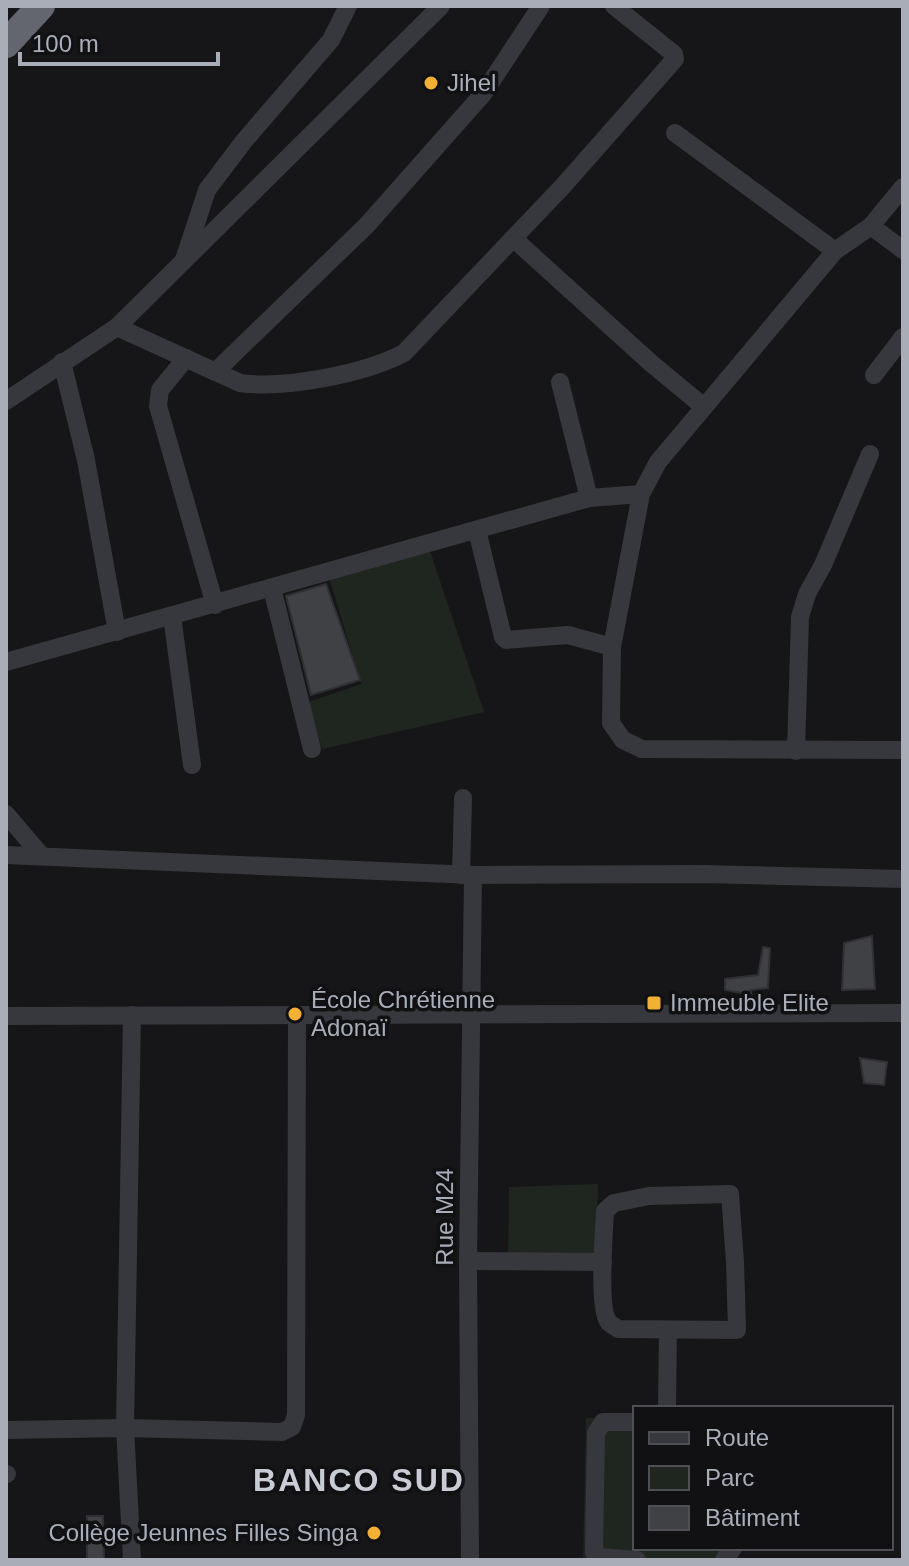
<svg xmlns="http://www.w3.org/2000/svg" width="909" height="1566" font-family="Arial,sans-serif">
<rect width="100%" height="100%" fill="#161618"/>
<g fill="#1e261f">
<polygon points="429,548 484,712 322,749 309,702 361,684 329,577"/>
<polygon points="598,1184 596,1258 508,1261 509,1187"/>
<polygon points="586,1418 635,1418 635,1548 729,1548 729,1560 583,1560"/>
</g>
<g fill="#404145" stroke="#303034" stroke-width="2">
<polygon points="326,584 360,680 311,695 286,596"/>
<polygon points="872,936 875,989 842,990 844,943"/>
<polygon points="763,947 770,948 768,988 750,990 752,995 725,990 725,979 758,975"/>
<polygon points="860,1058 887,1062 884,1085 864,1083"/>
<polygon points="87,1516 103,1516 104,1560 87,1560"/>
</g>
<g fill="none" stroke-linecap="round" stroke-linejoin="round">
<g stroke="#37383d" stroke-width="18">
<polyline points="675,133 835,251"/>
<polyline points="903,187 871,226 835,251 658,462 641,494 612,647 611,723 623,740 642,749 903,750"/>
<polyline points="871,226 903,250"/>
<polyline points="514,239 652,364 704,407"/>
<polyline points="184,260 207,190 244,141 331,40 348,6"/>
<polyline points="117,327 441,6"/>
<polyline points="186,358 160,390 158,406 215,605"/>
<polyline points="62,362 86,460 117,632"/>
<polyline points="215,372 367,225 483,94 541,6"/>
<polyline points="874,375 903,337"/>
<polyline points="560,382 589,498"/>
<path d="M6,401L117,327L240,383C285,389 364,374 404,353L563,186L675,59L674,54L614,6"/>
<polyline points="477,530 503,637 506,640 568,635 612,647"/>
<polyline points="272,588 312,749"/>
<polyline points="172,616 192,765"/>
<polyline points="6,662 589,498 641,494"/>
<polyline points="796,751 800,617 807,594 823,565 870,454"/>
<polyline points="6,814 41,855"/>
<polyline points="6,855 473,875 704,874 903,879"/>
<polyline points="461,875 463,798"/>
<polyline points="6,1016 903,1013"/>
<path d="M730,1194L735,1262L737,1330L618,1329C617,1328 608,1323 608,1321C598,1307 604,1231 605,1211L614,1203L649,1196Z"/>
<polyline points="468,1261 603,1262"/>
<polyline points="667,1408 668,1331"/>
<polyline points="635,1422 603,1422 596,1433 594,1552 600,1557 637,1560"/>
<polyline points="6,1430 125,1428 282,1432 292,1427 296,1415 297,1015"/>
<polyline points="6,1474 7,1474"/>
<polyline points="132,1560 125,1428 132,1015"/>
<polyline points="470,1560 468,1261 473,875"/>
<polyline points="724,1560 733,1548"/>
</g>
<polyline stroke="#63666e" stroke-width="28" points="6,44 41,6"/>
</g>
<g fill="#f2b134" stroke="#111113" stroke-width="3">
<circle cx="431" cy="83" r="8"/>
<rect x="646" y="995" width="16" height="16" rx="4"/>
<circle cx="295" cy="1014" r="8"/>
<circle cx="374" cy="1533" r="8"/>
</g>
<g text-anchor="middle" stroke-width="7" stroke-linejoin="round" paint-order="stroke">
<g font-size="24" fill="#a8adb8" stroke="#111113" text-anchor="start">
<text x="447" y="91">Jihel</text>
<text x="311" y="1008">École Chrétienne<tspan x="311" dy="28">Adonaï</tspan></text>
<text x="670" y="1011">Immeuble Elite</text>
<text x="358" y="1541" text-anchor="end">Collège Jeunnes Filles Singa</text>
</g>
<g font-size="24" fill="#a8adb8" stroke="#111113">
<text transform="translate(445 1217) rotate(-90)" y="8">Rue M24</text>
</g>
<g font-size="32" font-weight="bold" letter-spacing="2" fill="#c9ccd4" stroke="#111113">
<text x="359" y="1491">BANCO SUD</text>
</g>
</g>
<rect width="909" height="1566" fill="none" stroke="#a8adb8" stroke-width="16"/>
<rect x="633" y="1406" width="260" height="144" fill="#111113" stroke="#4d4f55" stroke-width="2"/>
<rect x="649" y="1432" width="40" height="12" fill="#37383d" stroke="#4d4f55" stroke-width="2"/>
<text x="705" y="1446" font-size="24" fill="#a8adb8">Route</text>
<rect x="649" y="1466" width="40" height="24" fill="#1e261f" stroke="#4d4f55" stroke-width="2"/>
<text x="705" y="1486" font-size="24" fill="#a8adb8">Parc</text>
<rect x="649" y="1506" width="40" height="24" fill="#404145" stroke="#4d4f55" stroke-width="2"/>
<text x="705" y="1526" font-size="24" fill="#a8adb8">Bâtiment</text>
<path d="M20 52v12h198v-12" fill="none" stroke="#a8adb8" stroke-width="4"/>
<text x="32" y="52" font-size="24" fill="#a8adb8" stroke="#111113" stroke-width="6" paint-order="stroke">100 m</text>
</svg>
